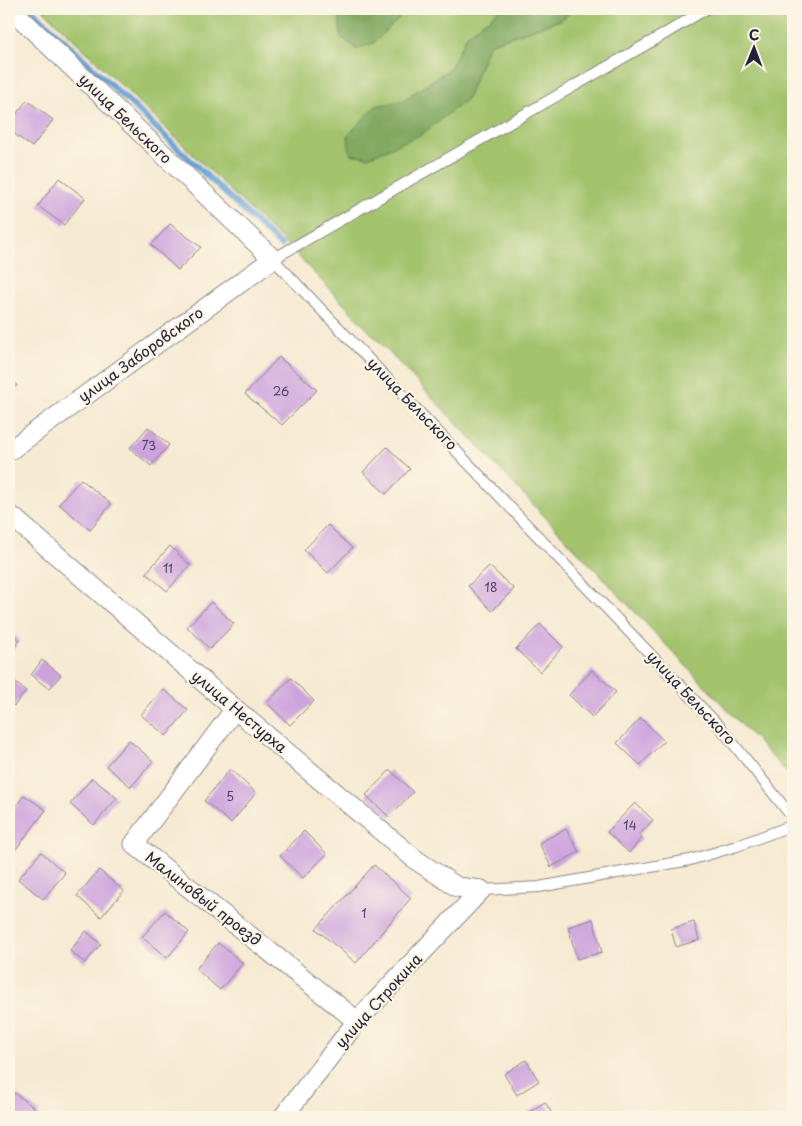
<svg xmlns="http://www.w3.org/2000/svg" width="802" height="1126" font-family="'Playpen Sans',sans-serif">
<rect width="100%" height="100%" fill="#fcf5e5"/>
<filter id="ink" filterUnits="userSpaceOnUse"><feTurbulence type="fractalNoise" baseFrequency=".02" numOctaves="2"/><feDisplacementMap in="SourceGraphic" scale="10" xChannelSelector="R" yChannelSelector="G"/><feConvolveMatrix kernelMatrix="1 2 1 2 8 2 1 2 1" color-interpolation-filters="sRGB"/></filter>
<filter id="wash" filterUnits="userSpaceOnUse"><feTurbulence type="fractalNoise" baseFrequency=".0096" numOctaves="4" result="noise"/><feDisplacementMap in="SourceGraphic" scale="20" xChannelSelector="R" yChannelSelector="G"/><feGaussianBlur stdDeviation="1.12" result="paint"/><feColorMatrix in="noise" values="0 0 0 0 0 0 0 0 0 0 0 0 0 0 0 0 0 1.4 0 .05"/><feComposite in="paint" operator="in"/></filter>
<g filter="url(#wash)">
<rect width="100%" height="100%" fill="#f6ead2"/>
<polygon fill="#a2c36c" stroke="#627254" points="42,9 353,9 339,18 374,43 402,15 426,9 501,9 467,35 450,69 402,101 376,106 466,99 488,44 560,20 575,9 788,9 793,17 793,779 297,255"/>
<g fill="#81a960" stroke="#52664e">
<polygon points="353,9 426,9 402,15 374,43 356,49 341,37 339,18"/>
<polygon points="501,9 575,9 560,20 489,44 467,99 422,134 368,157 350,154 348,135 376,106 402,101 450,69 467,35"/>
</g>
<g fill="none" stroke-linecap="round" stroke-linejoin="round">
<polyline stroke="#649fd4" stroke-width="6" points="31,9 281,246"/>
</g>
<g id="blocks">
<g fill="#cda3de">
<polygon points="27,100 53,120 32,147 9,130 9,124"/>
<polygon points="59,178 85,198 64,225 38,206"/>
<polygon points="170,224 201,247 178,270 151,245"/>
<polygon points="279,357 317,390 282,425 245,394"/>
<polygon points="9,371 17,386 9,390"/>
<polygon points="148,427 169,445 151,466 130,448"/>
<polygon points="387,447 410,469 386,494 363,472"/>
<polygon points="81,479 111,504 90,530 59,504"/>
<polygon points="328,525 352,548 328,573 304,550"/>
<polygon points="170,546 190,565 167,591 146,573"/>
<polygon points="489,566 514,589 492,611 468,586"/>
<polygon points="211,602 234,624 210,649 187,627"/>
<polygon points="540,624 563,647 540,672 516,649"/>
<polygon points="9,631 20,640 9,655"/>
<polygon points="42,660 61,675 49,689 31,675"/>
<polygon points="592,670 616,692 592,717 569,695"/>
<polygon points="9,678 26,691 14,706 9,701"/>
<polygon points="291,678 314,701 290,725 267,703"/>
<polygon points="163,689 188,710 166,736 141,715"/>
<polygon points="641,718 664,741 640,765 617,743"/>
<polygon points="129,740 153,761 131,787 106,766"/>
<polygon points="230,769 256,793 231,823 204,801"/>
<polygon points="390,770 413,792 389,817 366,795"/>
<polygon points="92,778 117,798 94,825 70,804"/>
<polygon points="24,795 46,810 16,849 9,845 9,816"/>
<polygon points="635,803 653,820 639,835 642,838 629,853 607,832"/>
<polygon points="566,829 579,852 551,867 539,843"/>
<polygon points="304,831 327,854 303,878 280,856"/>
<polygon points="41,852 65,873 43,899 18,879"/>
<polygon points="374,865 411,898 356,963 316,929"/>
<polygon points="99,870 124,891 101,917 77,896"/>
<polygon points="165,911 189,932 167,958 142,937"/>
<polygon points="593,919 602,952 577,959 568,927"/>
<polygon points="694,922 699,940 676,947 671,929"/>
<polygon points="86,931 101,944 85,963 70,951"/>
<polygon points="218,943 243,963 220,990 196,969"/>
<polygon points="526,1060 539,1081 517,1095 504,1074"/>
<polygon points="15,1093 40,1112 36,1117 9,1117 9,1102"/>
<polygon points="545,1102 554,1117 524,1117 523,1116"/>
</g>
</g>
</g>
<g filter="url(#ink)">
<use href="#blocks" fill-opacity="0" stroke="#8c8686" stroke-width="1"/>
<g fill="none" stroke-linecap="round" stroke-linejoin="round">
<g stroke="#8c8686" stroke-width="12">
<g id="lane">
<polyline points="706,9 661,36 273,259 720,727 793,818"/>
<polyline points="481,890 539,887 690,860 737,846 793,825"/>
</g>
</g>
<g stroke="#8c8686" stroke-width="21">
<g id="street">
<polyline points="9,451 273,259 11,9"/>
<polyline points="9,514 235,709 416,860 457,887 481,890"/>
<polyline points="235,709 134,844 357,1021"/>
<polyline points="283,1117 357,1021 481,890"/>
</g>
</g>
<use href="#lane" stroke="#fff" stroke-width="10"/>
<use href="#street" stroke="#fff" stroke-width="19"/>
</g>
</g>
<g text-anchor="middle" stroke-width="4.5" stroke-linejoin="round" paint-order="stroke">
<g font-size="12" fill="#4d4264">
<text x="281" y="396">26</text>
<text x="149" y="450">73</text>
<text x="168" y="573">11</text>
<text x="491" y="592">18</text>
<text x="230" y="801">5</text>
<text x="630" y="830">14</text>
<text x="364" y="918">1</text>
</g>
<g font-size="15" fill="#22223b" stroke="#fcf5e5">
<text transform="translate(125 119) rotate(44)" y="5">улица Бельского</text>
<text transform="translate(141 355) rotate(-36)" y="5">улица Заборовского</text>
<text transform="translate(412 404) rotate(46)" y="5">улица Бельского</text>
<text transform="translate(691 698) rotate(47)" y="5">улица Бельского</text>
<text transform="translate(239 712) rotate(40)" y="5">улица Нестурха</text>
<text transform="translate(203 899) rotate(38)" y="5">Малиновый проезд</text>
<text transform="translate(379 1001) rotate(-48)" y="5">улица Строкина</text>
</g>
</g>
<rect width="802" height="1126" fill="none" stroke="#fcf5e5" stroke-width="30"/>
<g transform="translate(754 48) rotate(1)" stroke="#fcf5e5" stroke-width="4" paint-order="stroke">
<path d="M0-4L9 19L0 12L-9 19Z" fill="#22223b"/>
<text y="-8" font-size="14" font-weight="bold" text-anchor="middle" fill="#22223b">С</text>
</g>
</svg>
